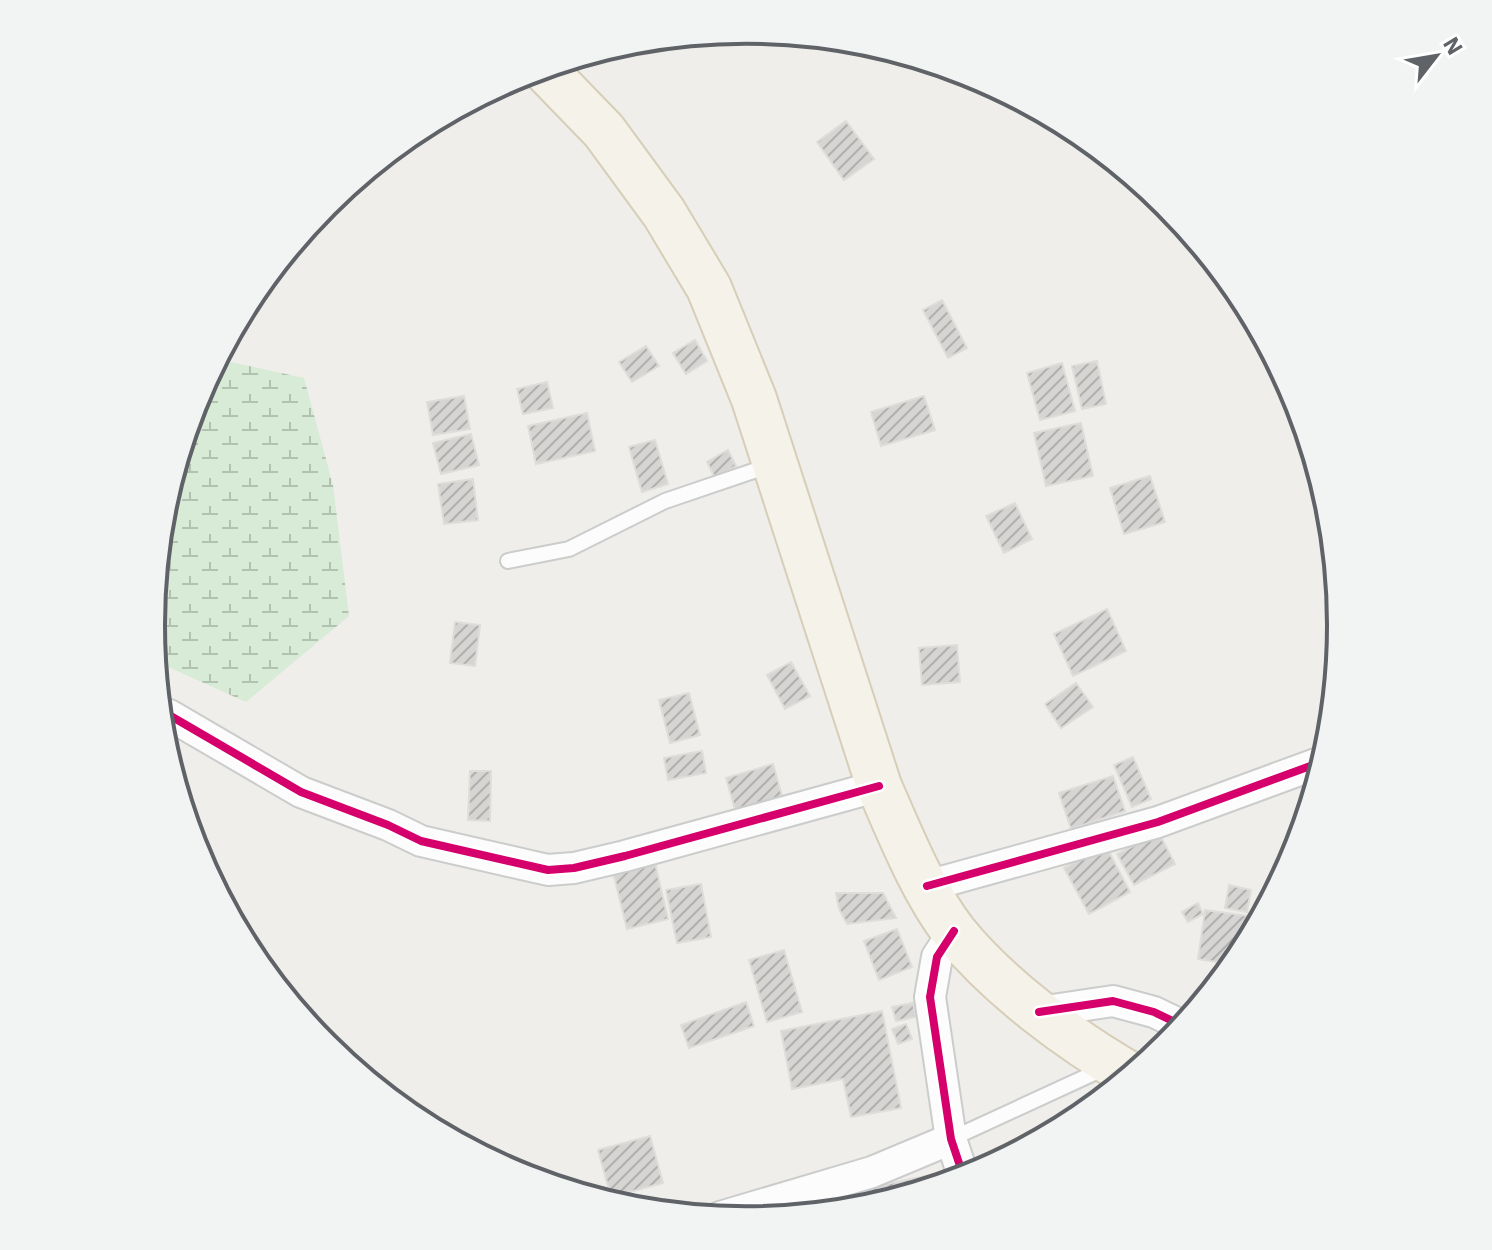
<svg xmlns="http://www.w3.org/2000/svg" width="1492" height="1250" font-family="'IBM Plex Sans',sans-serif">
<defs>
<pattern id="wetland-marsh" width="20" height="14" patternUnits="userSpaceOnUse" patternTransform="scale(2)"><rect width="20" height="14" fill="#d8ebd6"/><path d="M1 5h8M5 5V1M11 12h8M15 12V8" fill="none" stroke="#b2c2b1"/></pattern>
<pattern id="building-hatch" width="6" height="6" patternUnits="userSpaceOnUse" patternTransform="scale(2)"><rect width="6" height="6" fill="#d6d5d3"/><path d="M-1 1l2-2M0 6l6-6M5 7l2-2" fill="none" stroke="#b1b0af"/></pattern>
</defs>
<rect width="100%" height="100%" fill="#efeeea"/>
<path fill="url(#wetland-marsh)" d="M217,359L304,378L333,485L349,616L246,702L155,661C145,562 169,447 217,359Z"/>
<g fill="url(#building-hatch)" stroke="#deddd9" stroke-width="2">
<polygon points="444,115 430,133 422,127"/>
<polygon points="846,121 874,159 844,180 817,142"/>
<polygon points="942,300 967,348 948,358 923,310"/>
<polygon points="695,340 707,361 686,374 673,353"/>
<polygon points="646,346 659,366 632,382 619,362"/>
<polygon points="1097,361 1106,404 1082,409 1072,366"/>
<polygon points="1062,363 1075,411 1040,420 1027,373"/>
<polygon points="547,382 553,408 523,414 517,389"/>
<polygon points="464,396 470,429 433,435 427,402"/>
<polygon points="924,396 935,430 881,446 871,412"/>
<polygon points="587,413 595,451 536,464 528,426"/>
<polygon points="1081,423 1093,476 1046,486 1034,433"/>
<polygon points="471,434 479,465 441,474 433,443"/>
<polygon points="655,440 668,484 642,492 629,447"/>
<polygon points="728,450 736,466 715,478 707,462"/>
<polygon points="1150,476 1165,522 1124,534 1110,488"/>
<polygon points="473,479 478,520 444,524 438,484"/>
<polygon points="1015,503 1032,539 1004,553 986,516"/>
<polygon points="1330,599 1338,599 1341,625 1338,654 1327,654"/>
<polygon points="1107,609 1126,651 1073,676 1054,634"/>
<polygon points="455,622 480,625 475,666 450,663"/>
<polygon points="957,645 960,682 922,685 919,648"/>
<polygon points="791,662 810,696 785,709 767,675"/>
<polygon points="1076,683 1093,707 1061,728 1045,704"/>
<polygon points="689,693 700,735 670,743 659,700"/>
<polygon points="702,751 706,773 668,780 664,758"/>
<polygon points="1133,757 1151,799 1132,807 1114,765"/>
<polygon points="773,764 785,806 738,820 726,778"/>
<polygon points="470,771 491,771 490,821 468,820"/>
<polygon points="1113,776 1125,811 1071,829 1059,793"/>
<polygon points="1159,833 1175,864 1134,885 1117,854"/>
<polygon points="1106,846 1130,892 1089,914 1064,868"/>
<polygon points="652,850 668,919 627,929 610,860"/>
<polygon points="701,884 711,937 677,943 666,890"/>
<polygon points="1229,885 1251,890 1247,912 1225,908"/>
<polygon points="836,893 883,893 896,918 847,924 839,909"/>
<polygon points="1198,903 1203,914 1188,922 1182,912"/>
<polygon points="1205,910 1249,916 1244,949 1233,965 1198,959"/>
<polygon points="897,929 912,967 879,980 864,941"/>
<polygon points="784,950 802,1012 767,1022 749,960"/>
<polygon points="746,1002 754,1026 689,1048 681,1025"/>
<polygon points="913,1003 916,1017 896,1021 892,1007"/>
<polygon points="882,1011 901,1108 851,1117 843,1079 792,1089 781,1031"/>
<polygon points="906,1024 912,1039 898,1044 892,1029"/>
<polygon points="650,1136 663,1183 611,1197 598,1150"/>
<polygon points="927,1176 930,1188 870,1206 866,1188"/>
<polygon points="865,1194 868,1207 825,1212 823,1203"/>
</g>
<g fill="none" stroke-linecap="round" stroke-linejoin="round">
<g stroke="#cbcccc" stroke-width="18">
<g id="lane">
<polyline points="508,561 569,549 665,501 771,465"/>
<polyline points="951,1139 1105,1068"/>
</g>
</g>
<g stroke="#cbcccc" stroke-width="34">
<g id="street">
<polyline points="160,713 169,715 301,792 388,825 421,841 548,870 574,868 625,856 879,786"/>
<polyline points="927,886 1158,822 1324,761"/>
<polyline points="954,931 937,957 930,997 951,1139 964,1178"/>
<polyline points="1039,1012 1113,1001 1154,1012 1183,1026"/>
<polyline points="720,1217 872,1172 951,1139"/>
</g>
</g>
<g stroke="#d7ceb8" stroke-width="48">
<path id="primary" d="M543,68L604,131L664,213L709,288L754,399L879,786C900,834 923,892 955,933C999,987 1070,1040 1131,1075"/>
</g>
<use href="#lane" stroke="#fdfcfc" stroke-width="14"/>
<use href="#street" stroke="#fdfcfc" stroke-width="30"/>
<use href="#primary" stroke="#f4f2e9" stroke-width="44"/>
<g stroke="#fff" stroke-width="13">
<g id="cycleway">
<polyline points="160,713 169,715 301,792 388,825 421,841 548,870 574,868 625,856 879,786"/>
<polyline points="927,886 1158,822 1324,761"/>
<polyline points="954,931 937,957 930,997 951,1139 964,1178"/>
<polyline points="1039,1012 1113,1001 1154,1012 1183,1026"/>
</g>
</g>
<use href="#cycleway" stroke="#d6006c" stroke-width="8"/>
</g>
<path d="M0 0H1492V1250H0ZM165 625a581 581 0 1 1 1162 0a581 581 0 1 1-1162 0Z" fill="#f2f3f3" fill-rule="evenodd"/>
<path fill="none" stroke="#5f6368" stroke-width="4" d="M165 625a581 581 0 1 1 1162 0a581 581 0 1 1-1162 0Z"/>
<g transform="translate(1436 56) rotate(59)" stroke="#ffffff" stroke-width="6" paint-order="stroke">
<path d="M0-6L14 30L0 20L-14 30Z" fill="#5f6368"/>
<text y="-12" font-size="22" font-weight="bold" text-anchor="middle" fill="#5f6368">N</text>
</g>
</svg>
